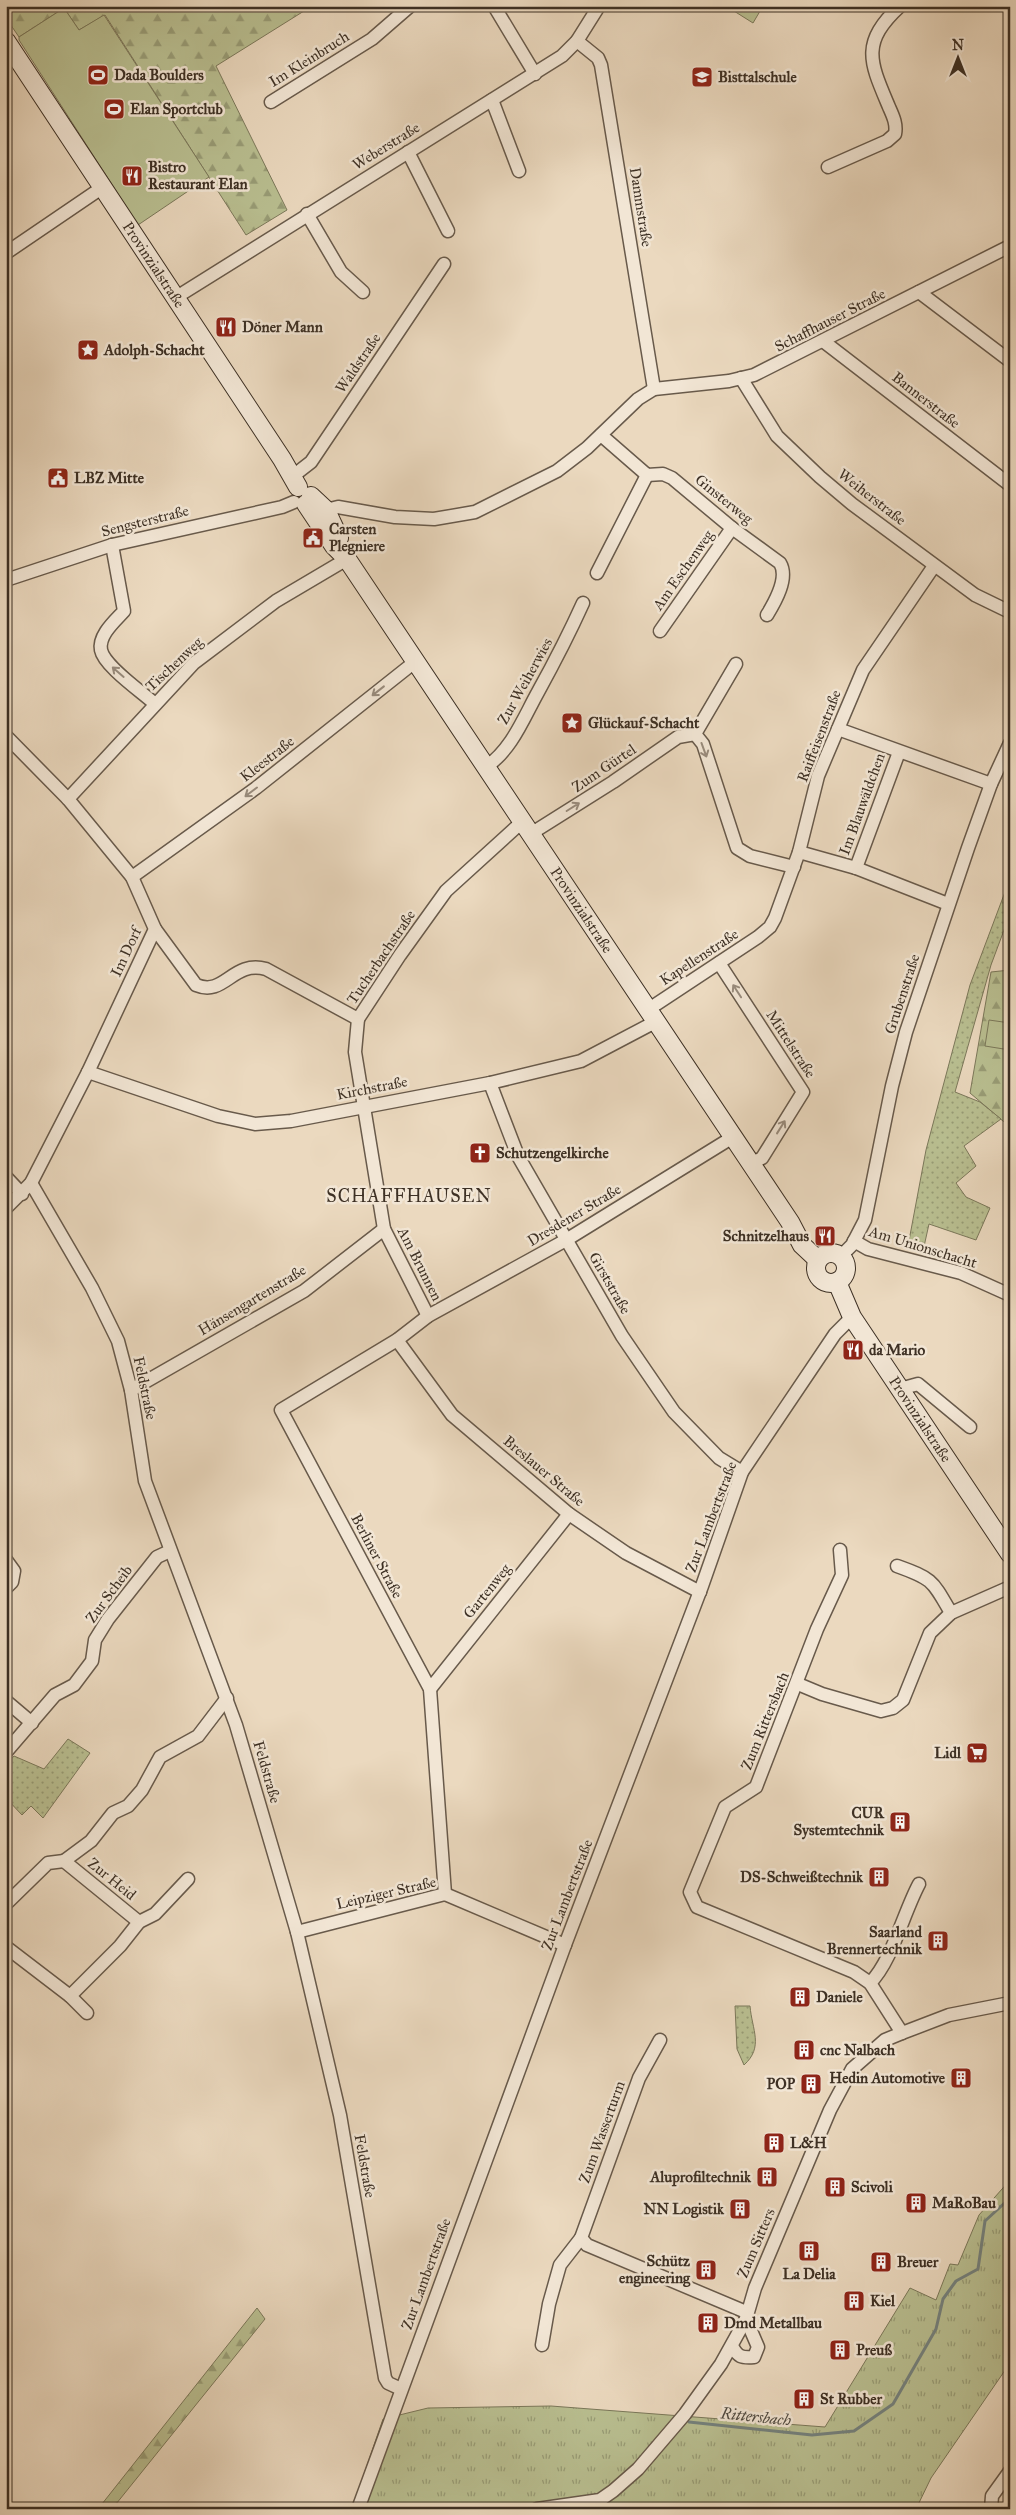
<svg xmlns="http://www.w3.org/2000/svg" width="1016" height="2515" font-family="'IM FELL Great Primer',serif">
<defs>
<pattern id="grass-tufts" width="24" height="20" patternUnits="userSpaceOnUse" patternTransform="scale(1.25)"><rect width="24" height="20" fill="#b9bf91"/><path d="M3 7l-1-3M5 7V3M7 7l1-3M15 17l-1-3M17 17v-4M19 17l1-3" fill="none" stroke="#989c76"/></pattern>
<pattern id="forest-firs" width="22" height="20" patternUnits="userSpaceOnUse" patternTransform="scale(1.25)"><rect width="22" height="20" fill="#b9bf91"/><path d="M5 1l3.5 6h-7zM16 11l3.5 6h-7z" fill="#989c76"/></pattern>
<pattern id="park-dots" width="8" height="8" patternUnits="userSpaceOnUse" patternTransform="scale(1.25)"><rect width="8" height="8" fill="#b9bf91"/><path d="M2 2h.1M6 6h.1" fill="none" stroke="#989c76" stroke-width="1.8" stroke-linecap="round"/></pattern>
</defs>
<rect width="100%" height="100%" fill="#ebd9bf"/>
<filter id="stains"><feTurbulence type="fractalNoise" baseFrequency=".004" numOctaves="4"/><feColorMatrix values="0 0 0 0 .2 0 0 0 0 .09 0 0 0 0 .02 0 0 0 .5 -.17"/></filter>
<radialGradient id="worn" r=".72"><stop offset=".6" stop-color="#630" stop-opacity="0"/><stop offset="1" stop-color="#630" stop-opacity=".3"/></radialGradient>
<polygon fill="url(#grass-tufts)" stroke="#7b785a" points="1010,2180 1010,2363 931,2478 916,2509 352,2509 383,2419 428,2408 551,2406 825,2427 910,2288 936,2300 950,2264 958,2265 979,2215"/>
<g fill="url(#forest-firs)" stroke="#7b785a">
<polygon points="6,6 312,6 216,66 287,210 246,235 105,15 79,30 64,8 19,37 6,18"/>
<polygon points="1010,970 1010,1127 970,1093 991,972"/>
<polygon points="257,2308 265,2319 112,2509 98,2509"/>
</g>
<g fill="url(#park-dots)" stroke="#7b785a">
<polygon points="1008,884 1010,884 1010,914 991,965 955,1092 980,1102 1001,1119 964,1146 976,1166 956,1183 966,1197 990,1208 976,1240 929,1224 923,1251 908,1246 926,1150 970,985"/>
<polygon points="68,1739 90,1753 43,1818 31,1806 22,1815 6,1798 6,1765 14,1756 44,1769"/>
<path d="M735,2006H750C752,2030 764,2047 744,2065L737,2049Z"/>
</g>
<g fill="#b9bf91" stroke="#7b785a">
<polygon points="726,6 763,6 753,23"/>
<polygon points="64,8 79,30 104,15 209,177 138,225 19,40 19,37"/>
<polygon points="989,1020 1010,1023 1010,1050 985,1046"/>
</g>
<g fill="none" stroke-linecap="round" stroke-linejoin="round">
<polyline stroke="#75827e" stroke-width="3" points="689,2422 812,2435 854,2431 893,2404 936,2329 943,2299 956,2281 978,2269 985,2221 1010,2198"/>
<g stroke="#685a4b" stroke-width="15">
<g id="street">
<polyline points="494,6 535,74"/>
<polyline points="577,41 598,58 601,65 654,389"/>
<polyline points="492,100 519,171"/>
<polyline points="271,102 372,39 410,6"/>
<polyline points="408,152 448,231"/>
<path d="M828,167L887,141L895,134C897,124 893,116 889,107C870,62 860,43 900,6"/>
<polyline points="307,214 341,272 363,292"/>
<polyline points="6,253 103,187"/>
<polyline points="919,292 1010,361"/>
<polyline points="175,298 562,56 577,41 599,6"/>
<polyline points="823,341 1010,485"/>
<polyline points="741,378 777,436 820,477 852,504 975,595 1010,612"/>
<path d="M601,435L647,475L663,474L672,478L732,528L780,563C789,578 775,602 767,615"/>
<polyline points="293,476 311,462 444,264"/>
<polyline points="326,510 338,507 395,517 434,519 475,512 557,471 587,448 638,399 654,389 729,381 754,375 1010,246"/>
<path d="M112,545L124,611C116,620 98,635 101,650C104,666 142,692 155,704"/>
<polyline points="597,573 647,475"/>
<polyline points="6,580 112,545 282,507 294,502"/>
<polyline points="660,631 732,528"/>
<polyline points="838,729 991,784"/>
<polyline points="695,734 736,664"/>
<polyline points="6,736 68,799 132,877 155,929 88,1072 31,1183 6,1208"/>
<path d="M486,767C512,749 523,719 538,692C554,663 569,634 583,603"/>
<polyline points="68,799 194,663 276,601 347,559"/>
<polyline points="532,833 613,782 678,737 695,734 703,744 737,848 750,856 794,867"/>
<polyline points="799,852 856,868 948,904"/>
<polyline points="856,868 899,752"/>
<polyline points="132,877 256,788 416,661"/>
<path d="M155,929L196,985C225,997 232,960 266,969L358,1019L400,955L446,891L523,821"/>
<polyline points="719,963 803,1092 762,1158 750,1164"/>
<polyline points="649,1009 758,937 770,927 775,918 799,852 818,776 863,670 934,566"/>
<polyline points="358,1019 355,1052 384,1229 428,1316"/>
<polyline points="88,1072 218,1116 255,1124 291,1121 490,1083 581,1061 657,1021"/>
<polyline points="490,1083 518,1156 622,1336 674,1412 719,1458 742,1472"/>
<polyline points="6,1177 22,1194"/>
<polyline points="31,1183 92,1288 118,1341 131,1390 145,1481 236,1725 297,1932 340,2115 385,2378 388,2383 401,2389"/>
<polyline points="854,1241 868,1249 961,1273 1010,1295"/>
<polyline points="841,1256 852,1245 865,1220 892,1086 906,1032 968,848 991,784 1010,743"/>
<polyline points="397,1340 452,1415 569,1514 626,1553 700,1592"/>
<polyline points="900,1389 918,1384 970,1427"/>
<polyline points="131,1390 304,1291 384,1229"/>
<polyline points="840,1550 842,1575 817,1629 756,1787 725,1807 690,1892 697,1907 854,1972 870,1983 902,2033"/>
<polyline points="6,1560 14,1571 12,1582 6,1588"/>
<path d="M897,1566C933,1579 932,1580 951,1613"/>
<polyline points="798,1684 822,1694 881,1711 893,1708 903,1700 930,1633 951,1613 1010,1587"/>
<polyline points="430,1689 569,1514"/>
<polyline points="6,1701 32,1723"/>
<polyline points="6,1752 55,1695 74,1685 92,1661 95,1640 108,1619 157,1557 170,1551"/>
<polyline points="445,1894 430,1689 281,1410 397,1340 428,1316 566,1240 733,1137"/>
<polyline points="6,1904 48,1863 64,1861"/>
<polyline points="139,1922 64,1861 91,1841 113,1813 128,1806 142,1790 160,1757 198,1736 227,1698"/>
<polyline points="297,1932 445,1894 565,1945"/>
<polyline points="6,1947 70,1996 120,1946 139,1922 155,1914 188,1879"/>
<path d="M870,1983C892,1961 903,1914 919,1884"/>
<polyline points="70,1996 87,2013"/>
<polyline points="660,2040 639,2078 581,2238 587,2245 746,2312"/>
<polyline points="542,2345 549,2304 560,2265 581,2238"/>
<path d="M732,2346C738,2357 741,2358 754,2357L758,2347L746,2319"/>
<polyline points="358,2509 565,1945 702,1586 742,1472 835,1334 852,1317"/>
<polyline points="537,2509 600,2500 613,2491 638,2469 685,2414 721,2364 746,2319 755,2288 830,2110 852,2069 885,2040 902,2033 949,2015 1010,2003"/>
<polyline points="991,2509 992,2496 1010,2471"/>
</g>
</g>
<g stroke="#3d3024" stroke-width="20">
<g id="secondary">
<path id="s1" d="M6,41L282,459L298,487"/>
<polyline points="311,496 326,510 339,538"/>
<path id="s2" d="M306,504L334,546L347,559L790,1222L802,1245L818,1260"/>
<circle cx="831" cy="1268" r="15"/>
<path id="s3" d="M837,1282L852,1317L1010,1554"/>
</g>
</g>
<use href="#street" stroke="#f2e6d5" stroke-width="12"/>
<use href="#secondary" stroke="#f2e6d5" stroke-width="18"/>
</g>
<defs><path id="oneway-shaft" d="M-6 0H5M1.5-3L5.5 0L1.5 3" fill="none" stroke-width="1.6" stroke-linecap="round" stroke-linejoin="round" transform="scale(1.25)"/></defs>
<g stroke="#988b7c">
<use href="#oneway-shaft" transform="translate(118 672) rotate(-139)"/>
<use href="#oneway-shaft" transform="translate(378 691) rotate(142)"/>
<use href="#oneway-shaft" transform="translate(704 750) rotate(70)"/>
<use href="#oneway-shaft" transform="translate(251 792) rotate(143)"/>
<use href="#oneway-shaft" transform="translate(573 807) rotate(-32)"/>
<use href="#oneway-shaft" transform="translate(737 991) rotate(-123)"/>
<use href="#oneway-shaft" transform="translate(781 1127) rotate(-58)"/>
</g>
<defs>
<g id="stadium-square" transform="scale(1.125)"><rect x="-9" y="-9" width="18" height="18" rx="4" fill="#8f2418" stroke="#f2e6d5"/><path d="M0-5a6.5 5 0 1 0 0 10a6.5 5 0 1 0 0-10ZM-3.5-1.8h7v3.6h-7Z" fill="#fff"/></g>
<g id="school-square" transform="scale(1.125)"><rect x="-9" y="-9" width="18" height="18" rx="4" fill="#8f2418" stroke="#f2e6d5"/><path d="M0-5L7-2L0 1L-7-2ZM-4 1L0 2.5L4 1V4Q0 6-4 4Z" fill="#fff"/></g>
<g id="restaurant-square" transform="scale(1.125)"><rect x="-9" y="-9" width="18" height="18" rx="4" fill="#8f2418" stroke="#f2e6d5"/><path d="M-5-6h1v4h1v-4h1v4h1v-4h1v5L-1.5 .5V6h-2V.5L-5-1ZM5-6V6H3V1.5H1.5Q1.5-4 5-6Z" fill="#fff"/></g>
<g id="sight-square" transform="scale(1.125)"><rect x="-9" y="-9" width="18" height="18" rx="4" fill="#8f2418" stroke="#f2e6d5"/><path d="M0-6L1.8-2.2L6-1.7L2.9 1.2L3.7 5.4L0 3.3L-3.7 5.4L-2.9 1.2L-6-1.7L-1.8-2.2Z" fill="#fff"/></g>
<g id="civic-square" transform="scale(1.125)"><rect x="-9" y="-9" width="18" height="18" rx="4" fill="#8f2418" stroke="#f2e6d5"/><path d="M-.6-6.5H3V-4.5H.6V-3L4-1V1h2V6H-6V1h2V-1L-.6-3ZM-1.2 2.5V6h2.4V2.5Z" fill="#fff"/></g>
<g id="church-square" transform="scale(1.125)"><rect x="-9" y="-9" width="18" height="18" rx="4" fill="#8f2418" stroke="#f2e6d5"/><path d="M-1.2-6h2.4v3.5h3.3v2.4h-3.3V6h-2.4V-.1h-3.3v-2.4h3.3Z" fill="#fff"/></g>
<g id="supermarket-square" transform="scale(1.125)"><rect x="-9" y="-9" width="18" height="18" rx="4" fill="#8f2418" stroke="#f2e6d5"/><path d="M-6-5.5h2.5l.6 2H6L4.5 2H-2.5L-4.4-4H-6ZM-1.5 3.2a1.3 1.3 0 1 0 .1 0ZM3 3.2a1.3 1.3 0 1 0 .1 0Z" fill="#fff"/></g>
<g id="building-square" transform="scale(1.125)"><rect x="-9" y="-9" width="18" height="18" rx="4" fill="#8f2418" stroke="#f2e6d5"/><path d="M-4-6H4V6H1V3H-1V6H-4ZM-2.5-4.3h1.7v1.8h-1.7ZM.8-4.3h1.7v1.8H.8ZM-2.5-1h1.7V.8h-1.7ZM.8-1h1.7V.8H.8Z" fill="#fff"/></g>
</defs>
<g fill-rule="evenodd">
<use href="#stadium-square" x="98" y="75"/>
<use href="#school-square" x="702" y="77"/>
<use href="#stadium-square" x="114" y="109"/>
<use href="#restaurant-square" x="132" y="176"/>
<use href="#restaurant-square" x="226" y="327"/>
<use href="#sight-square" x="88" y="350"/>
<use href="#civic-square" x="58" y="478"/>
<use href="#civic-square" x="313" y="538"/>
<use href="#sight-square" x="572" y="723"/>
<use href="#church-square" x="480" y="1153"/>
<use href="#restaurant-square" x="825" y="1236"/>
<use href="#restaurant-square" x="853" y="1350"/>
<use href="#supermarket-square" x="977" y="1753"/>
<use href="#building-square" x="900" y="1822"/>
<use href="#building-square" x="879" y="1877"/>
<use href="#building-square" x="938" y="1941"/>
<use href="#building-square" x="800" y="1997"/>
<use href="#building-square" x="804" y="2050"/>
<use href="#building-square" x="961" y="2078"/>
<use href="#building-square" x="811" y="2084"/>
<use href="#building-square" x="774" y="2143"/>
<use href="#building-square" x="767" y="2177"/>
<use href="#building-square" x="835" y="2187"/>
<use href="#building-square" x="916" y="2203"/>
<use href="#building-square" x="740" y="2209"/>
<use href="#building-square" x="809" y="2251"/>
<use href="#building-square" x="881" y="2262"/>
<use href="#building-square" x="706" y="2270"/>
<use href="#building-square" x="854" y="2301"/>
<use href="#building-square" x="708" y="2323"/>
<use href="#building-square" x="840" y="2350"/>
<use href="#building-square" x="804" y="2399"/>
</g>
<g text-anchor="middle" stroke-width="5" stroke-linejoin="round" paint-order="stroke">
<g font-size="15" fill="#3d3024" stroke="#f2e6d5">
<text transform="translate(309 59) rotate(-32)" y="5">Im Kleinbruch</text>
<text transform="translate(386 146) rotate(-32)" y="5">Weberstraße</text>
<text transform="translate(641 207) rotate(81)" y="5">Dammstraße</text>
<text dy="5" stroke="none"><textPath href="#s1" startOffset="268">Provinzialstraße</textPath></text>
<text transform="translate(830 320) rotate(-27)" y="5">Schaffhauser Straße</text>
<text transform="translate(358 363) rotate(-56)" y="5">Waldstraße</text>
<text transform="translate(926 400) rotate(38)" y="5">Bannerstraße</text>
<text transform="translate(872 497) rotate(38)" y="5">Weiherstraße</text>
<text transform="translate(724 499) rotate(39)" y="5">Ginsterweg</text>
<text transform="translate(145 521) rotate(-14)" y="5">Sengsterstraße</text>
<text transform="translate(683 570) rotate(-55)" y="5">Am Eschenweg</text>
<text transform="translate(174 664) rotate(-43)" y="5">Tischenweg</text>
<text transform="translate(525 681) rotate(-61)" y="5">Zur Weiherwies</text>
<text transform="translate(819 736) rotate(-69)" y="5">Raiffeisenstraße</text>
<text transform="translate(267 759) rotate(-38)" y="5">Kleestraße</text>
<text transform="translate(604 768) rotate(-34)" y="5">Zum Gürtel</text>
<text transform="translate(862 804) rotate(-70)" y="5">Im Blauwäldchen</text>
<text dy="5" stroke="none"><textPath href="#s2" startOffset="491">Provinzialstraße</textPath></text>
<text transform="translate(126 952) rotate(-65)" y="5">Im Dorf</text>
<text transform="translate(381 957) rotate(-56)" y="5">Tucherbachstraße</text>
<text transform="translate(699 957) rotate(-33)" y="5">Kapellenstraße</text>
<text transform="translate(902 994) rotate(-72)" y="5">Grubenstraße</text>
<text transform="translate(791 1044) rotate(57)" y="5">Mittelstraße</text>
<text transform="translate(372 1088) rotate(-11)" y="5">Kirchstraße</text>
<text transform="translate(574 1215) rotate(-31)" y="5">Dresdener Straße</text>
<text transform="translate(923 1247) rotate(17)" y="5">Am Unionschacht</text>
<text transform="translate(420 1264) rotate(63)" y="5">Am Brunnen</text>
<text transform="translate(610 1283) rotate(60)" y="5">Girststraße</text>
<text transform="translate(252 1300) rotate(-31)" y="5">Hänsengartenstraße</text>
<text transform="translate(145 1388) rotate(78)" y="5">Feldstraße</text>
<text dy="5" stroke="none"><textPath href="#s3" startOffset="161">Provinzialstraße</textPath></text>
<text transform="translate(544 1471) rotate(40)" y="5">Breslauer Straße</text>
<text transform="translate(711 1517) rotate(-69)" y="5">Zur Lambertstraße</text>
<text transform="translate(377 1556) rotate(62)" y="5">Berliner Straße</text>
<text transform="translate(487 1591) rotate(-51)" y="5">Gartenweg</text>
<text transform="translate(109 1594) rotate(-54)" y="5">Zur Scheib</text>
<text transform="translate(765 1721) rotate(-68)" y="5">Zum Rittersbach</text>
<text transform="translate(267 1772) rotate(74)" y="5">Feldstraße</text>
<text transform="translate(112 1879) rotate(39)" y="5">Zur Heid</text>
<text transform="translate(386 1893) rotate(-13)" y="5">Leipziger Straße</text>
<text transform="translate(567 1895) rotate(-69)" y="5">Zur Lambertstraße</text>
<text transform="translate(602 2132) rotate(-70)" y="5">Zum Wasserturm</text>
<text transform="translate(365 2166) rotate(80)" y="5">Feldstraße</text>
<text transform="translate(756 2243) rotate(-67)" y="5">Zum Sitters</text>
<text transform="translate(426 2274) rotate(-70)" y="5">Zur Lambertstraße</text>
</g>
<g font-size="15" font-weight="bold" fill="#3d3024" stroke="#f2e6d5" text-anchor="start">
<text x="114" y="80">Dada Boulders</text>
<text x="718" y="82">Bisttalschule</text>
<text x="130" y="114">Elan Sportclub</text>
<text x="148" y="172">Bistro<tspan x="148" dy="17">Restaurant Elan</tspan></text>
<text x="242" y="332">Döner Mann</text>
<text x="104" y="355">Adolph-Schacht</text>
<text x="74" y="483">LBZ Mitte</text>
<text x="329" y="534">Carsten<tspan x="329" dy="17">Plegniere</tspan></text>
<text x="588" y="728">Glückauf-Schacht</text>
<text x="496" y="1158">Schutzengelkirche</text>
<text x="809" y="1241" text-anchor="end">Schnitzelhaus</text>
<text x="869" y="1355">da Mario</text>
<text x="961" y="1758" text-anchor="end">Lidl</text>
<text x="884" y="1818" text-anchor="end">CUR<tspan x="884" dy="17">Systemtechnik</tspan></text>
<text x="863" y="1882" text-anchor="end">DS-Schweißtechnik</text>
<text x="922" y="1937" text-anchor="end">Saarland<tspan x="922" dy="17">Brennertechnik</tspan></text>
<text x="816" y="2002">Daniele</text>
<text x="820" y="2055">cnc Nalbach</text>
<text x="945" y="2083" text-anchor="end">Hedin Automotive</text>
<text x="795" y="2089" text-anchor="end">POP</text>
<text x="790" y="2148">L&amp;H</text>
<text x="751" y="2182" text-anchor="end">Aluprofiltechnik</text>
<text x="851" y="2192">Scivoli</text>
<text x="932" y="2208">MaRoBau</text>
<text x="724" y="2214" text-anchor="end">NN Logistik</text>
<text x="690" y="2266" text-anchor="end">Schütz<tspan x="690" dy="17">engineering</tspan></text>
<text x="897" y="2267">Breuer</text>
<text x="809" y="2279" text-anchor="middle">La Delia</text>
<text x="870" y="2306">Kiel</text>
<text x="724" y="2328">Dmd Metallbau</text>
<text x="856" y="2355">Preuß</text>
<text x="820" y="2404">St Rubber</text>
</g>
<g font-size="16" font-style="italic" fill="#504b42" stroke="#f2e6d5">
<text transform="translate(756 2416) rotate(6)" y="6">Rittersbach</text>
</g>
<g font-size="18" letter-spacing="1" fill="#3d3024" stroke="#f2e6d5">
<text x="409" y="1202">SCHAFFHAUSEN</text>
</g>
</g>
<rect width="1016" height="2515" fill="none" stroke="#ebd9bf" stroke-width="25"/>
<rect x="8" y="8" width="1001" height="2500" fill="none" stroke="#3d3024" stroke-width="2.5"/>
<rect x="12" y="12" width="991" height="2490" fill="none" stroke="#3d3024"/>
<g transform="translate(958 58)" stroke="#f2e6d5" stroke-width="4" paint-order="stroke">
<path d="M0-4L9 19L0 12L-9 19Z" fill="#3d3024"/>
<text y="-8" font-size="14" font-weight="bold" text-anchor="middle" fill="#3d3024">N</text>
</g>
<rect width="100%" height="100%" filter="url(#stains)"/>
<rect width="100%" height="100%" fill="url(#worn)"/>
</svg>
